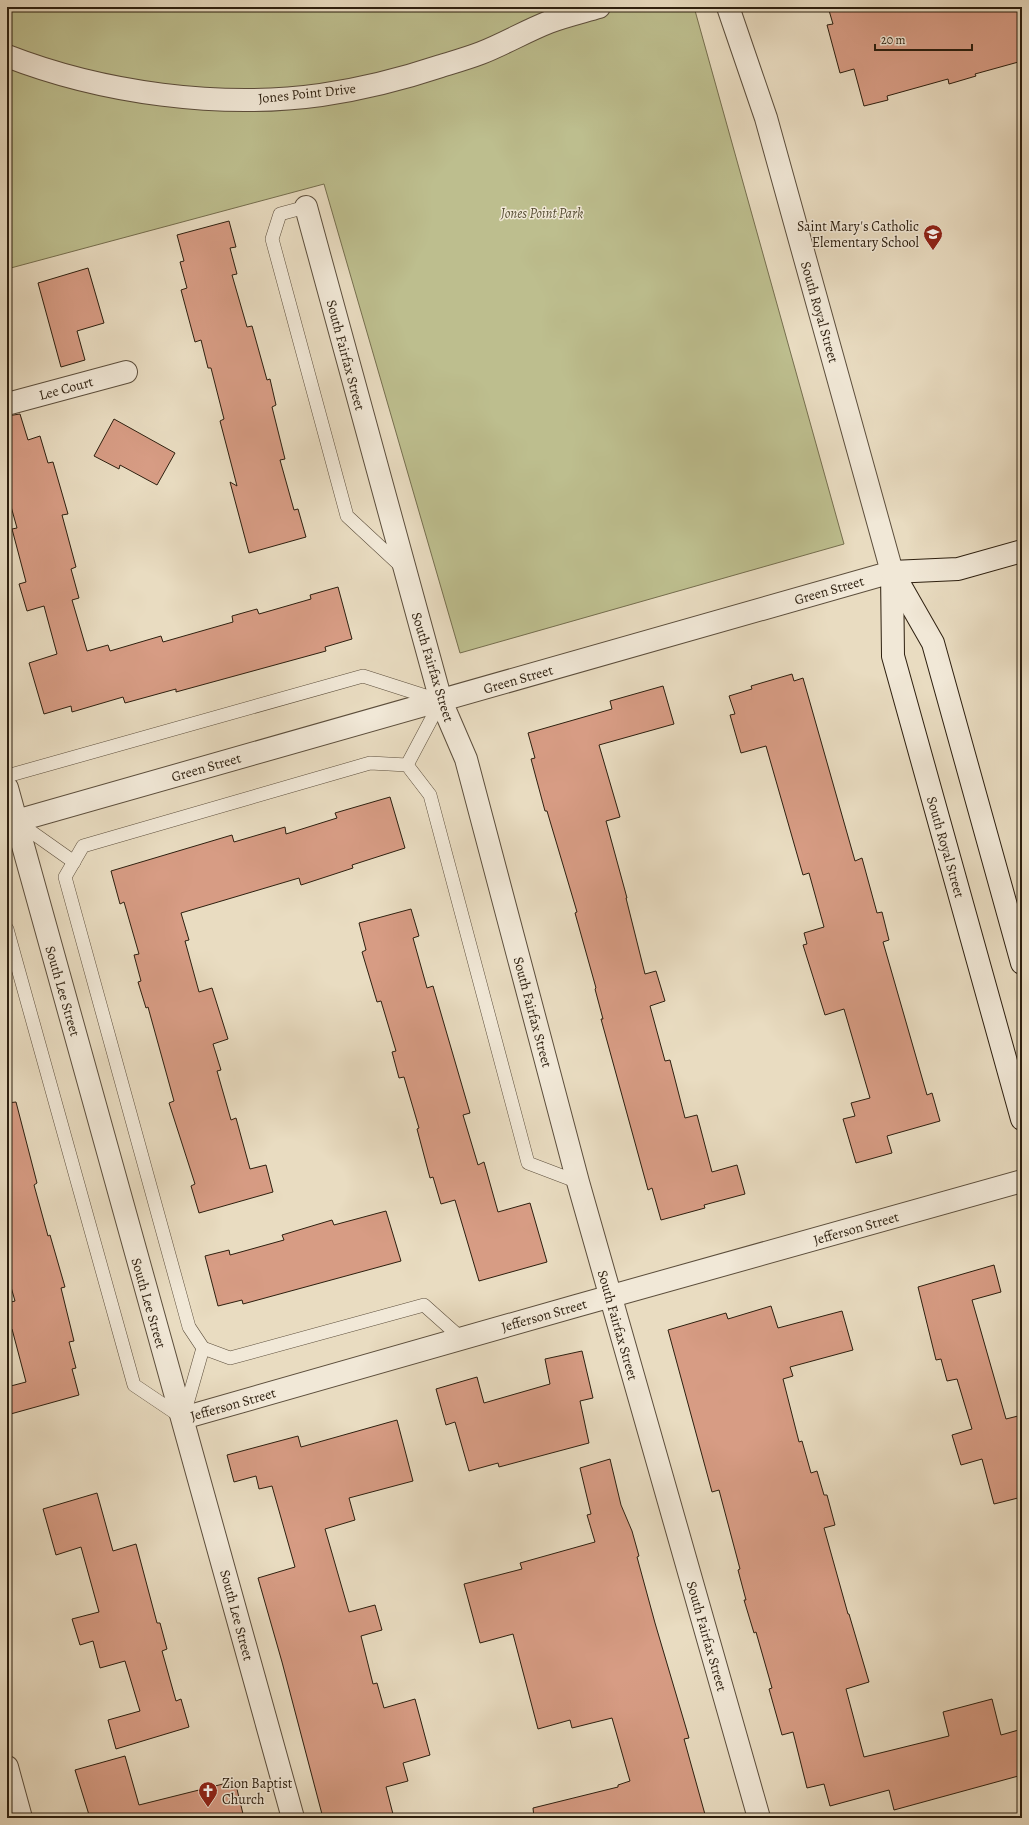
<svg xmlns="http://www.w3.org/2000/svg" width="1029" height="1825" font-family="Alegreya,serif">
<rect width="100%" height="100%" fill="#e9dcc1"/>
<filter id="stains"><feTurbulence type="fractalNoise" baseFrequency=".005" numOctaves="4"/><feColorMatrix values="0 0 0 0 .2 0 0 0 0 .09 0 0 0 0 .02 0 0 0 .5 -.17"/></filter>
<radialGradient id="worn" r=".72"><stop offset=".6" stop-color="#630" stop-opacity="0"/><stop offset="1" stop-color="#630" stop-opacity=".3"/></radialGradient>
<polygon fill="#bdbe8e" stroke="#756e4e" points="7,7 694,7 844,544 460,653 324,184 7,269"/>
<g fill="#d79c84" stroke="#2d1f0f">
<polygon points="828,7 1022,7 1022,61 975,74 976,76 949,84 948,79 887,96 888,100 864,106 854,69 840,73 827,25 833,24"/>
<polygon points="229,221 236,247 230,248 237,274 232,275 247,327 252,326 267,380 270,379 276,405 272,407 285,459 280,460 294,510 298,509 306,537 249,553 230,482 237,486 220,421 224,419 211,368 208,368 201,340 195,342 181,290 187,288 180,262 184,261 177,235"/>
<polygon points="88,268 104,323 77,331 85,360 61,367 38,283"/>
<polygon points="20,414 28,440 40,436 48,463 53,462 68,514 62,515 76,567 71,569 79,598 72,600 87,651 108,645 110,651 161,636 163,642 233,622 232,616 257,609 259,614 311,599 310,595 338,587 352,639 325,647 326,651 176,692 176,689 125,703 123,697 72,712 71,706 44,714 29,663 57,654 44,606 27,611 19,584 26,582 12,529 17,528 7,492 7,416"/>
<polygon points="114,419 175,453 157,485 120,465 119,469 94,456"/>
<polygon points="792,674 794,681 803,678 855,861 862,858 877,913 882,912 889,940 883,942 927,1095 932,1093 940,1121 887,1136 892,1153 856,1163 843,1119 855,1116 851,1103 870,1098 844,1009 825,1015 803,945 807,944 804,933 824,927 809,873 803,875 766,746 741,753 730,715 735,714 729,696 752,689 751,686"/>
<polygon points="663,686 674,724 599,745 620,817 606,821 627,898 626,898 645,974 656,971 665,1001 650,1006 665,1061 670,1060 685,1118 697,1115 712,1172 737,1165 745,1194 704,1205 705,1208 661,1220 652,1188 648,1190 601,1019 603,1019 595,989 596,988 575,913 577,912 547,811 545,811 531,759 535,758 528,733 612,709 610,701"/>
<polygon points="390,797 405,848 352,865 353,868 301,885 299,878 181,913 189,940 185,941 199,992 212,988 228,1039 213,1044 221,1070 217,1071 231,1120 236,1118 250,1169 266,1165 273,1192 199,1213 191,1186 195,1184 169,1103 174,1101 148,1007 146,1008 138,982 141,981 134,955 139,954 124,902 120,904 111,871 232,835 234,842 285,827 286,834 337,818 335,813"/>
<polygon points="411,909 419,936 413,938 427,988 433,986 470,1113 463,1115 478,1165 484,1162 498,1212 530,1203 547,1262 479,1281 455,1200 441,1204 433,1177 430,1178 417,1129 419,1128 404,1077 399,1078 392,1052 396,1051 381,1001 377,1002 362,952 366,950 359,923"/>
<polygon points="16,1102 37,1183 34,1185 48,1236 50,1235 65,1287 61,1288 74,1341 69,1342 76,1368 72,1369 79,1395 7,1415 7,1387 26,1382 12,1329 7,1330 7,1303 15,1301 7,1273 7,1103"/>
<polygon points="386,1211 401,1261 243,1304 242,1300 218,1306 205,1256 229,1250 230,1255 284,1240 282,1235 332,1220 334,1225"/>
<polygon points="994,1265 1001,1292 972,1300 1006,1419 1022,1415 1022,1497 994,1504 982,1459 961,1465 952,1435 972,1429 957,1379 947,1381 941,1359 936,1360 918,1287"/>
<polygon points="771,1306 778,1328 842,1311 853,1350 790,1367 793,1376 783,1379 799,1442 802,1441 811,1473 817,1471 824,1495 827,1495 835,1525 824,1528 848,1614 849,1614 869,1682 846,1689 864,1757 949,1736 943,1712 992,1699 1001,1735 1022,1729 1022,1775 894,1810 889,1790 830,1806 824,1784 807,1788 793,1732 782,1735 769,1689 772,1688 756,1632 754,1633 744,1600 746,1600 738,1570 740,1569 719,1490 712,1492 668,1330 726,1313 728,1319"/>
<polygon points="582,1351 593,1398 580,1401 589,1443 499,1467 498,1463 469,1471 455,1422 446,1425 436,1389 477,1377 484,1403 550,1384 545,1359"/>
<polygon points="397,1420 413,1481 349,1498 355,1520 325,1529 349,1612 375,1605 382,1630 361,1636 373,1684 377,1683 384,1708 415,1699 430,1755 403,1763 408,1781 386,1787 394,1818 323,1818 282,1662 258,1578 295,1567 272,1486 259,1489 256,1476 234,1482 227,1455 298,1436 301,1447"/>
<polygon points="610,1459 621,1505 632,1531 639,1556 637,1557 655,1623 689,1738 684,1739 706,1818 534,1818 533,1808 618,1787 618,1785 630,1781 612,1718 572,1728 570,1720 538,1729 513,1634 480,1643 464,1584 522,1569 520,1563 595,1542 587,1515 591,1514 580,1468"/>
<polygon points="97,1493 113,1551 136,1544 157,1623 160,1623 167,1649 162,1651 176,1701 181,1699 189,1727 116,1749 108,1720 140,1711 125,1661 100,1668 93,1641 80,1645 72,1619 99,1612 81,1547 56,1555 43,1509"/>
<polygon points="125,1756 139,1805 235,1781 244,1818 90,1818 75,1770"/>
</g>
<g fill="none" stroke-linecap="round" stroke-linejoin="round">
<g stroke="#5c4e3c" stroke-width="14">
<g id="lane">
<polyline points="306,207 280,214 272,239 347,516 403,568"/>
<polyline points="7,776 363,676 441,701 407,765"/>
<polyline points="7,839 16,821 74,862"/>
<polyline points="7,929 134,1385 183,1418 203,1348"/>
<polyline points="461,1338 424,1305 230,1358 203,1348 189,1327 65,877 83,846 370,763 407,765 430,795 528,1163 578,1182"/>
</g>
</g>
<g stroke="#5c4e3c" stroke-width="24">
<g id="street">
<path d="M7,56C102,93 220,109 321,95C362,89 402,79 441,66C454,62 468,58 481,53C504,44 526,31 549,22C565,16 582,12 599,7"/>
<polyline points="306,207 441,701 466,759 578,1182 759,1818"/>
<polyline points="7,404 126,372"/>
<polyline points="7,788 293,1818"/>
<polyline points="16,821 892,572 766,118 728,7"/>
<polyline points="183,1418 576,1306 1022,1181"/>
<polyline points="7,1767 21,1818"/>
</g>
</g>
<g stroke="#2d1f0f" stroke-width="24">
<g id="secondary">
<polyline points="892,572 893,656 1022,1119"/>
<polyline points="892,572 958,569 1022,551"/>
<polyline points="893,573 933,643 1022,963"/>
</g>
</g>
<use href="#lane" stroke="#f1e8d7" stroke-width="13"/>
<use href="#street" stroke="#f1e8d7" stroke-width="22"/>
<use href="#secondary" stroke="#f1e8d7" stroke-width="22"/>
</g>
<defs>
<g id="school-pin" transform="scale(1)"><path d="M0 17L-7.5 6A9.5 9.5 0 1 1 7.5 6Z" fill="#8f2418" stroke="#f1e8d7"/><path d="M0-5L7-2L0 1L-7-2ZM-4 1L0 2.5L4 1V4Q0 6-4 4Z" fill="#fff"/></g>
<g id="church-pin" transform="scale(1)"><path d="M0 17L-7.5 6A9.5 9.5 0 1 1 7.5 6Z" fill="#8f2418" stroke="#f1e8d7"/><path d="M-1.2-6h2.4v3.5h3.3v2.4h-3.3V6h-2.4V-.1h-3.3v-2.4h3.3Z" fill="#fff"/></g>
</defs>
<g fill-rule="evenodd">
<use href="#school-pin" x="933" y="234"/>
<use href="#church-pin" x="208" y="1791"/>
</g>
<g text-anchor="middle" stroke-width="3" stroke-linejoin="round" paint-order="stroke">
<g font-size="14" fill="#2d1f0f" stroke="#f1e8d7">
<text transform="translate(307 93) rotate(-6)" y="5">Jones Point Drive</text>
<text transform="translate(820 312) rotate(74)" y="5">South Royal Street</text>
<text transform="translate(346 355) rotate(75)" y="5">South Fairfax Street</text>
<text transform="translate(66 388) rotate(-15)" y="5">Lee Court</text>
<text transform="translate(829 590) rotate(-16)" y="5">Green Street</text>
<text transform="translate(433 667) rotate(73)" y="5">South Fairfax Street</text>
<text transform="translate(518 679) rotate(-16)" y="5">Green Street</text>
<text transform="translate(206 767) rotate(-16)" y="5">Green Street</text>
<text transform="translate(946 847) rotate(74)" y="5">South Royal Street</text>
<text transform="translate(63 991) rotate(74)" y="5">South Lee Street</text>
<text transform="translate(533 1012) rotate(75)" y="5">South Fairfax Street</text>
<text transform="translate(856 1228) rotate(-16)" y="5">Jefferson Street</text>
<text transform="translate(149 1303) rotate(74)" y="5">South Lee Street</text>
<text transform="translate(544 1315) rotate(-16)" y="5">Jefferson Street</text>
<text transform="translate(618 1325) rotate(74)" y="5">South Fairfax Street</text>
<text transform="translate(233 1404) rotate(-16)" y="5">Jefferson Street</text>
<text transform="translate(237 1615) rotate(75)" y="5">South Lee Street</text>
<text transform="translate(707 1636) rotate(74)" y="5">South Fairfax Street</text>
</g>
<g font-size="14" font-style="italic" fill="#584f35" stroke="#f1e8d7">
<text x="542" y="218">Jones Point Park</text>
</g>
<g font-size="14" fill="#2d1f0f" stroke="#f1e8d7" text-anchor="end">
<text x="919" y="231">Saint Mary's Catholic<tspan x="919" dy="16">Elementary School</tspan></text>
<text x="222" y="1788" text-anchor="start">Zion Baptist<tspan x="222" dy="16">Church</tspan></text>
</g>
</g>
<rect width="1029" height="1825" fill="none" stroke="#e9dcc1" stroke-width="24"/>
<rect x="8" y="8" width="1013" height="1809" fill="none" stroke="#2d1f0f" stroke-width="2"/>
<rect x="12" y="12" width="1005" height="1801" fill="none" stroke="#2d1f0f"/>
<path d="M875 44v6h97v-6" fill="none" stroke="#2d1f0f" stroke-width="2"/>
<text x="881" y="44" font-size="12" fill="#2d1f0f" stroke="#f1e8d7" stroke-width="3" paint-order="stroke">20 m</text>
<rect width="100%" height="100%" filter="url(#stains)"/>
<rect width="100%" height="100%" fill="url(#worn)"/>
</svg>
